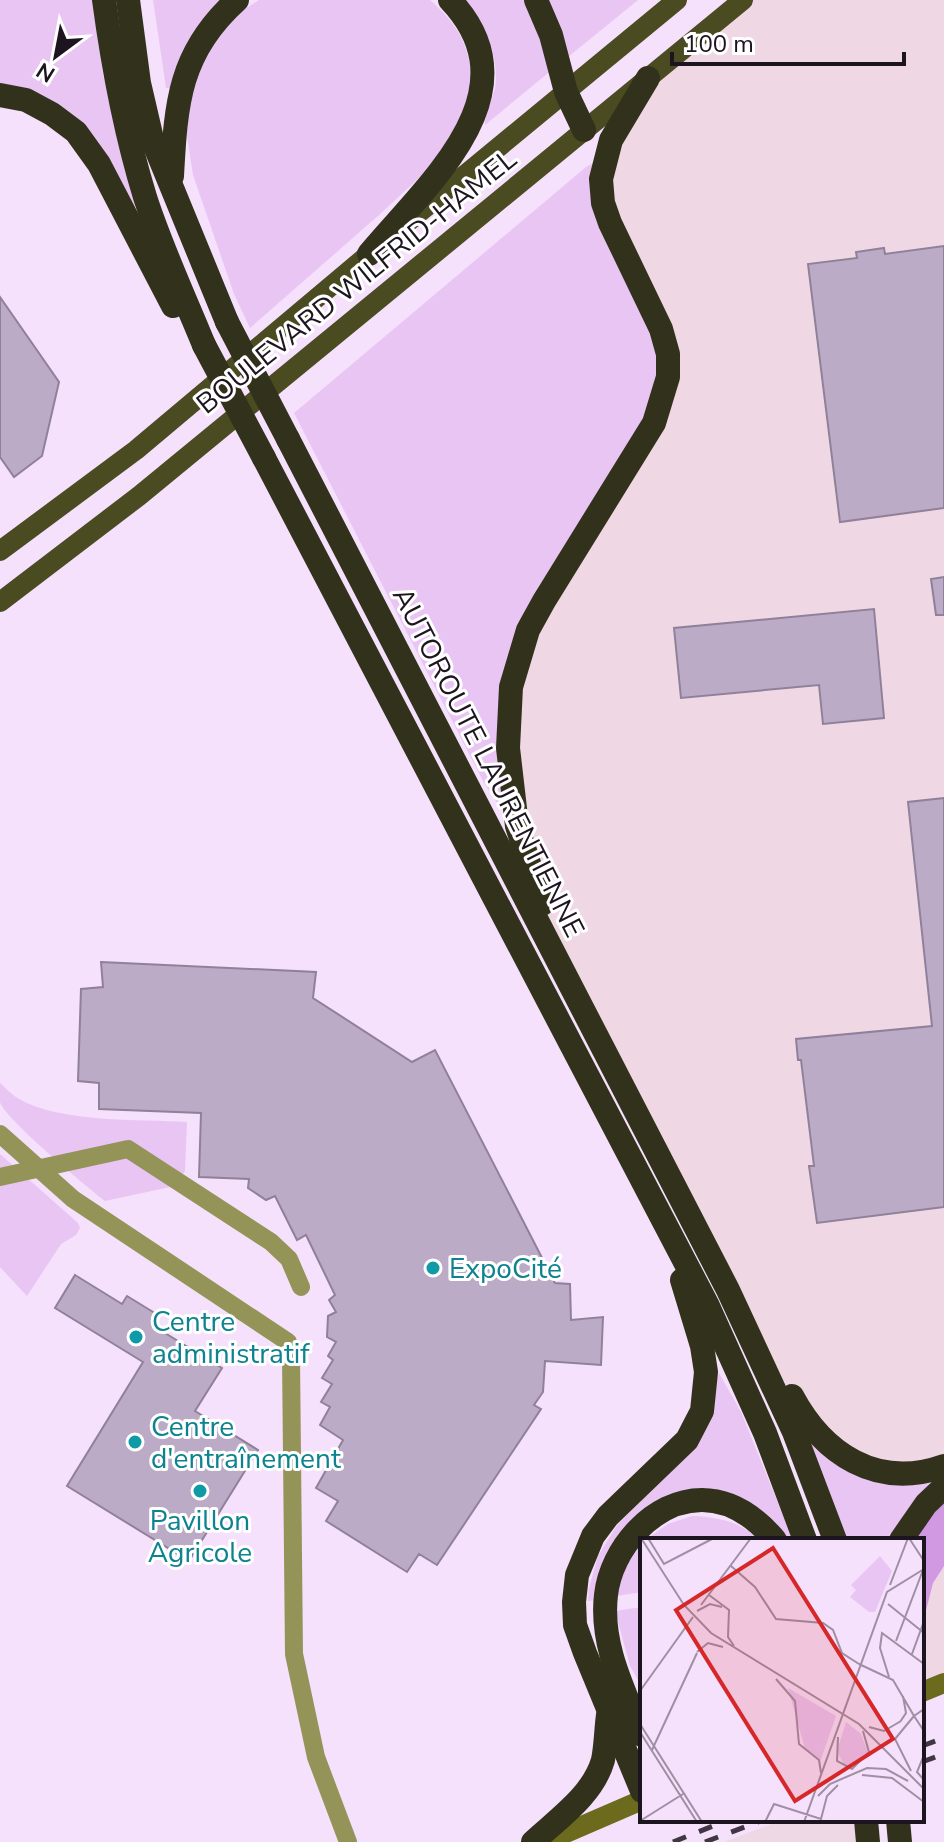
<svg xmlns="http://www.w3.org/2000/svg" width="944" height="1842" font-family="'Nunito Sans',sans-serif">
<rect width="100%" height="100%" fill="#f6e1fc"/>
<g fill="#efd8e4">
<polygon points="743,0 944,0 944,1466 863,1466 798,1408 564,971 517,826 508,748 610,223 605,158 648,78"/>
<polygon points="944,1487 944,1683 922,1692 922,1540"/>
</g>
<polygon fill="#eed8e5" points="782,1820 866,1820 868,1842 724,1842"/>
<g fill="#e9c5f4">
<polygon points="0,0 92,0 103,75 138,205 131,208 103,153 0,87"/>
<polygon points="153,0 223,0 170,88 166,88"/>
<path d="M259,0H430C457,23 472,48 471,84C470,97 468,113 462,125C445,156 405,191 379,215C336,253 293,290 250,328L234,294L193,175L185,123L197,67L232,17Z"/>
<path d="M464,0H529L553,69L485,125C485,114 492,100 495,88C500,57 484,23 464,0Z"/>
<polygon points="546,0 638,0 568,57"/>
<polygon points="599,160 647,311 659,360 651,407 519,634 506,808 501,809 484,783 294,413 586,167"/>
<path d="M0,1083C6,1088 12,1095 19,1099C61,1123 139,1119 187,1122L185,1171L175,1186L105,1201C87,1187 4,1118 0,1102C0,1096 0,1088 0,1083Z"/>
<polygon points="0,1154 78,1223 80,1228 76,1235 61,1244 27,1296 0,1267"/>
<polygon points="719,1373 741,1412 793,1540 785,1540 783,1536 673,1498 595,1600 588,1601 589,1588 598,1556 617,1525 697,1444"/>
<polygon points="807,1435 825,1450 943,1476 894,1540 847,1540"/>
<path d="M692,1516C720,1517 739,1522 761,1540H645L668,1524Z"/>
<polygon points="642,1543 642,1592 617,1596 622,1572"/>
<polygon points="642,1607 642,1687 630,1666 615,1611"/>
</g>
<polygon fill="#d199e2" points="944,1499 944,1566 933,1583 922,1626 922,1540 914,1540"/>
<g fill="#bbabc6" stroke="#90809a" stroke-width="2">
<polygon points="944,246 944,508 840,522 808,264 857,258 856,252 884,248 885,254"/>
<polygon points="0,297 59,382 42,456 14,477 0,457"/>
<polygon points="944,577 944,615 936,615 931,579"/>
<polygon points="874,609 884,718 823,724 819,685 681,698 674,628"/>
<polygon points="944,798 944,1207 817,1223 809,1166 814,1166 801,1060 798,1060 796,1039 932,1026 908,802"/>
<polygon points="101,962 316,972 313,998 412,1062 435,1050 555,1283 570,1284 571,1320 603,1317 601,1365 545,1361 543,1392 534,1405 541,1409 437,1565 419,1554 407,1572 326,1521 338,1501 316,1488 343,1440 320,1425 330,1407 321,1402 332,1384 322,1378 333,1360 328,1356 336,1342 327,1337 328,1316 336,1312 329,1300 335,1295 306,1235 297,1240 275,1196 266,1200 248,1188 249,1179 199,1177 201,1113 99,1109 99,1083 78,1081 81,989 103,987"/>
<polygon points="75,1275 122,1304 127,1296 158,1315 152,1325 222,1368 195,1411 258,1450 189,1561 67,1486 143,1362 55,1308"/>
</g>
<g fill="none" stroke-linecap="round" stroke-linejoin="round">
<g stroke="#949459" stroke-width="18">
<polyline points="0,1134 73,1199 288,1342 291,1357 294,1654 316,1757 348,1842"/>
<polyline points="0,1177 128,1149 271,1242 289,1259 301,1287"/>
</g>
<g stroke="#6b6a1d" stroke-width="20">
<polyline points="922,1692 944,1683"/>
<polyline points="545,1842 642,1800"/>
</g>
<g stroke="#4b4b22" stroke-width="20">
<polyline points="409,221 677,0"/>
<polyline points="0,551 136,450 381,244"/>
<polyline points="0,602 139,496 743,0"/>
</g>
<g stroke="#32321c" stroke-width="24">
<path d="M104,0C113,67 125,132 145,197C161,247 184,296 204,345"/>
<polyline points="128,0 139,83 152,139 227,322"/>
<polyline points="536,0 551,35 566,92 584,130"/>
<polyline points="0,95 26,100 52,114 76,132 99,164 173,306"/>
<path d="M172,176C176,103 179,52 237,0"/>
<path d="M369,254C428,183 537,92 450,0"/>
<polyline points="288,439 728,1290 794,1432 835,1540"/>
<polyline points="264,458 707,1304 765,1433 805,1540"/>
<polyline points="542,904 517,826 508,748 511,687 528,630 544,601 654,423 668,377 668,354 661,329 610,223 603,203 601,179 611,140 648,78"/>
<path d="M792,1396C823,1454 877,1490 944,1466"/>
<polyline points="901,1540 926,1504 944,1487"/>
<path d="M642,1735C624,1690 600,1645 606,1595C611,1549 653,1500 702,1500C732,1500 757,1519 775,1540"/>
<polyline points="642,1791 585,1653 575,1625 574,1602 577,1575 593,1536 608,1516 687,1440 702,1411 706,1372 702,1346 682,1280"/>
<polyline points="866,1820 868,1842"/>
<polyline points="898,1820 900,1842"/>
<path d="M533,1842C559,1818 593,1795 603,1760C606,1745 606,1729 608,1715"/>
</g>
<g stroke="#413643" stroke-width="5" stroke-dasharray="14 14" stroke-linecap="butt">
<polyline points="922,1746 944,1738"/>
<polyline points="922,1762 944,1754"/>
<polyline points="673,1842 728,1820"/>
<polyline points="705,1842 763,1820"/>
</g>
<g stroke="#32321c" stroke-width="24">
<polyline points="227,322 288,439"/>
<polyline points="204,345 264,458"/>
</g>
</g>
<g fill="#0f9aa8" stroke="#fff" stroke-width="3">
<circle cx="433" cy="1268" r="8"/>
<circle cx="136" cy="1337" r="8"/>
<circle cx="135" cy="1442" r="8"/>
<circle cx="200" cy="1491" r="8"/>
</g>
<g text-anchor="middle" stroke-width="6" stroke-linejoin="round" paint-order="stroke">
<g font-size="28" fill="#1c141e" stroke="#fff">
<text transform="translate(356 281) rotate(-39)" y="10">BOULEVARD WILFRID-HAMEL</text>
<text transform="translate(489 762) rotate(63)" y="10">AUTOROUTE LAURENTIENNE</text>
</g>
<g font-size="28" fill="#0d838f" stroke="#fff" text-anchor="start">
<text x="449" y="1278">ExpoCité</text>
<text x="152" y="1331">Centre<tspan x="152" dy="32">administratif</tspan></text>
<text x="151" y="1436">Centre<tspan x="151" dy="32">d'entraînement</tspan></text>
<text x="200" y="1530" text-anchor="middle">Pavillon<tspan x="200" dy="32">Agricole</tspan></text>
</g>
</g>
<g transform="translate(640 1538)">
<rect width="284" height="284" fill="#f6e1fc"/>
<path d="M240,18L252,33L235,74H229L210,59L216,52L211,47ZM148,150L196,178L180,224L165,211ZM206,184L221,196L228,215L205,229L197,213Z" fill="#e9c5f4"/>
<path fill="none" stroke="#9f8fa3" stroke-width="2" d="M1,0L44,67L71,95L219,186L284,251M8,0L24,26L74,0M269,0L284,23M91,28L115,49L136,81L183,85L193,92L202,115L219,126M250,47L268,0M69,57L89,72L88,99L94,108M248,66L284,95M61,67L111,0M57,73L70,66L82,69M256,103L283,32M57,114L68,105L83,109M272,116L284,83M219,126L253,142L274,178M249,139L240,110L242,95L284,126M136,141L155,163L159,206L179,222L181,235M0,153L53,79M284,171L274,178L284,193M260,184L266,175L263,158M0,186L62,284M229,189L244,193L261,183M0,194L57,284M198,199L197,223L212,231L229,214L223,193M12,212L57,115M284,217L277,234L284,242M271,233L255,201L274,178M222,237L252,240L284,264M178,258L190,246L227,230L246,231L268,243M0,283L43,256M125,284L134,266L181,281L187,258L198,247M164,284L247,54L284,31"/>
<path fill="#d62828" fill-opacity="0.15" stroke="#d62828" stroke-width="4" d="M133,10L253,201L155,263L36,72Z"/>
<rect width="284" height="284" fill="none" stroke="#1c141e" stroke-width="4"/>
</g>
<g transform="translate(56 56) rotate(212)" stroke="#ffffff" stroke-width="6" paint-order="stroke">
<path d="M0-6L14 30L0 20L-14 30Z" fill="#1c141e"/>
<text y="-12" font-size="22" font-weight="bold" text-anchor="middle" fill="#1c141e">N</text>
</g>
<path d="M672 52v12h232v-12" fill="none" stroke="#1c141e" stroke-width="4"/>
<text x="684" y="52" font-size="24" fill="#1c141e" stroke="#ffffff" stroke-width="6" paint-order="stroke">100 m</text>
</svg>
